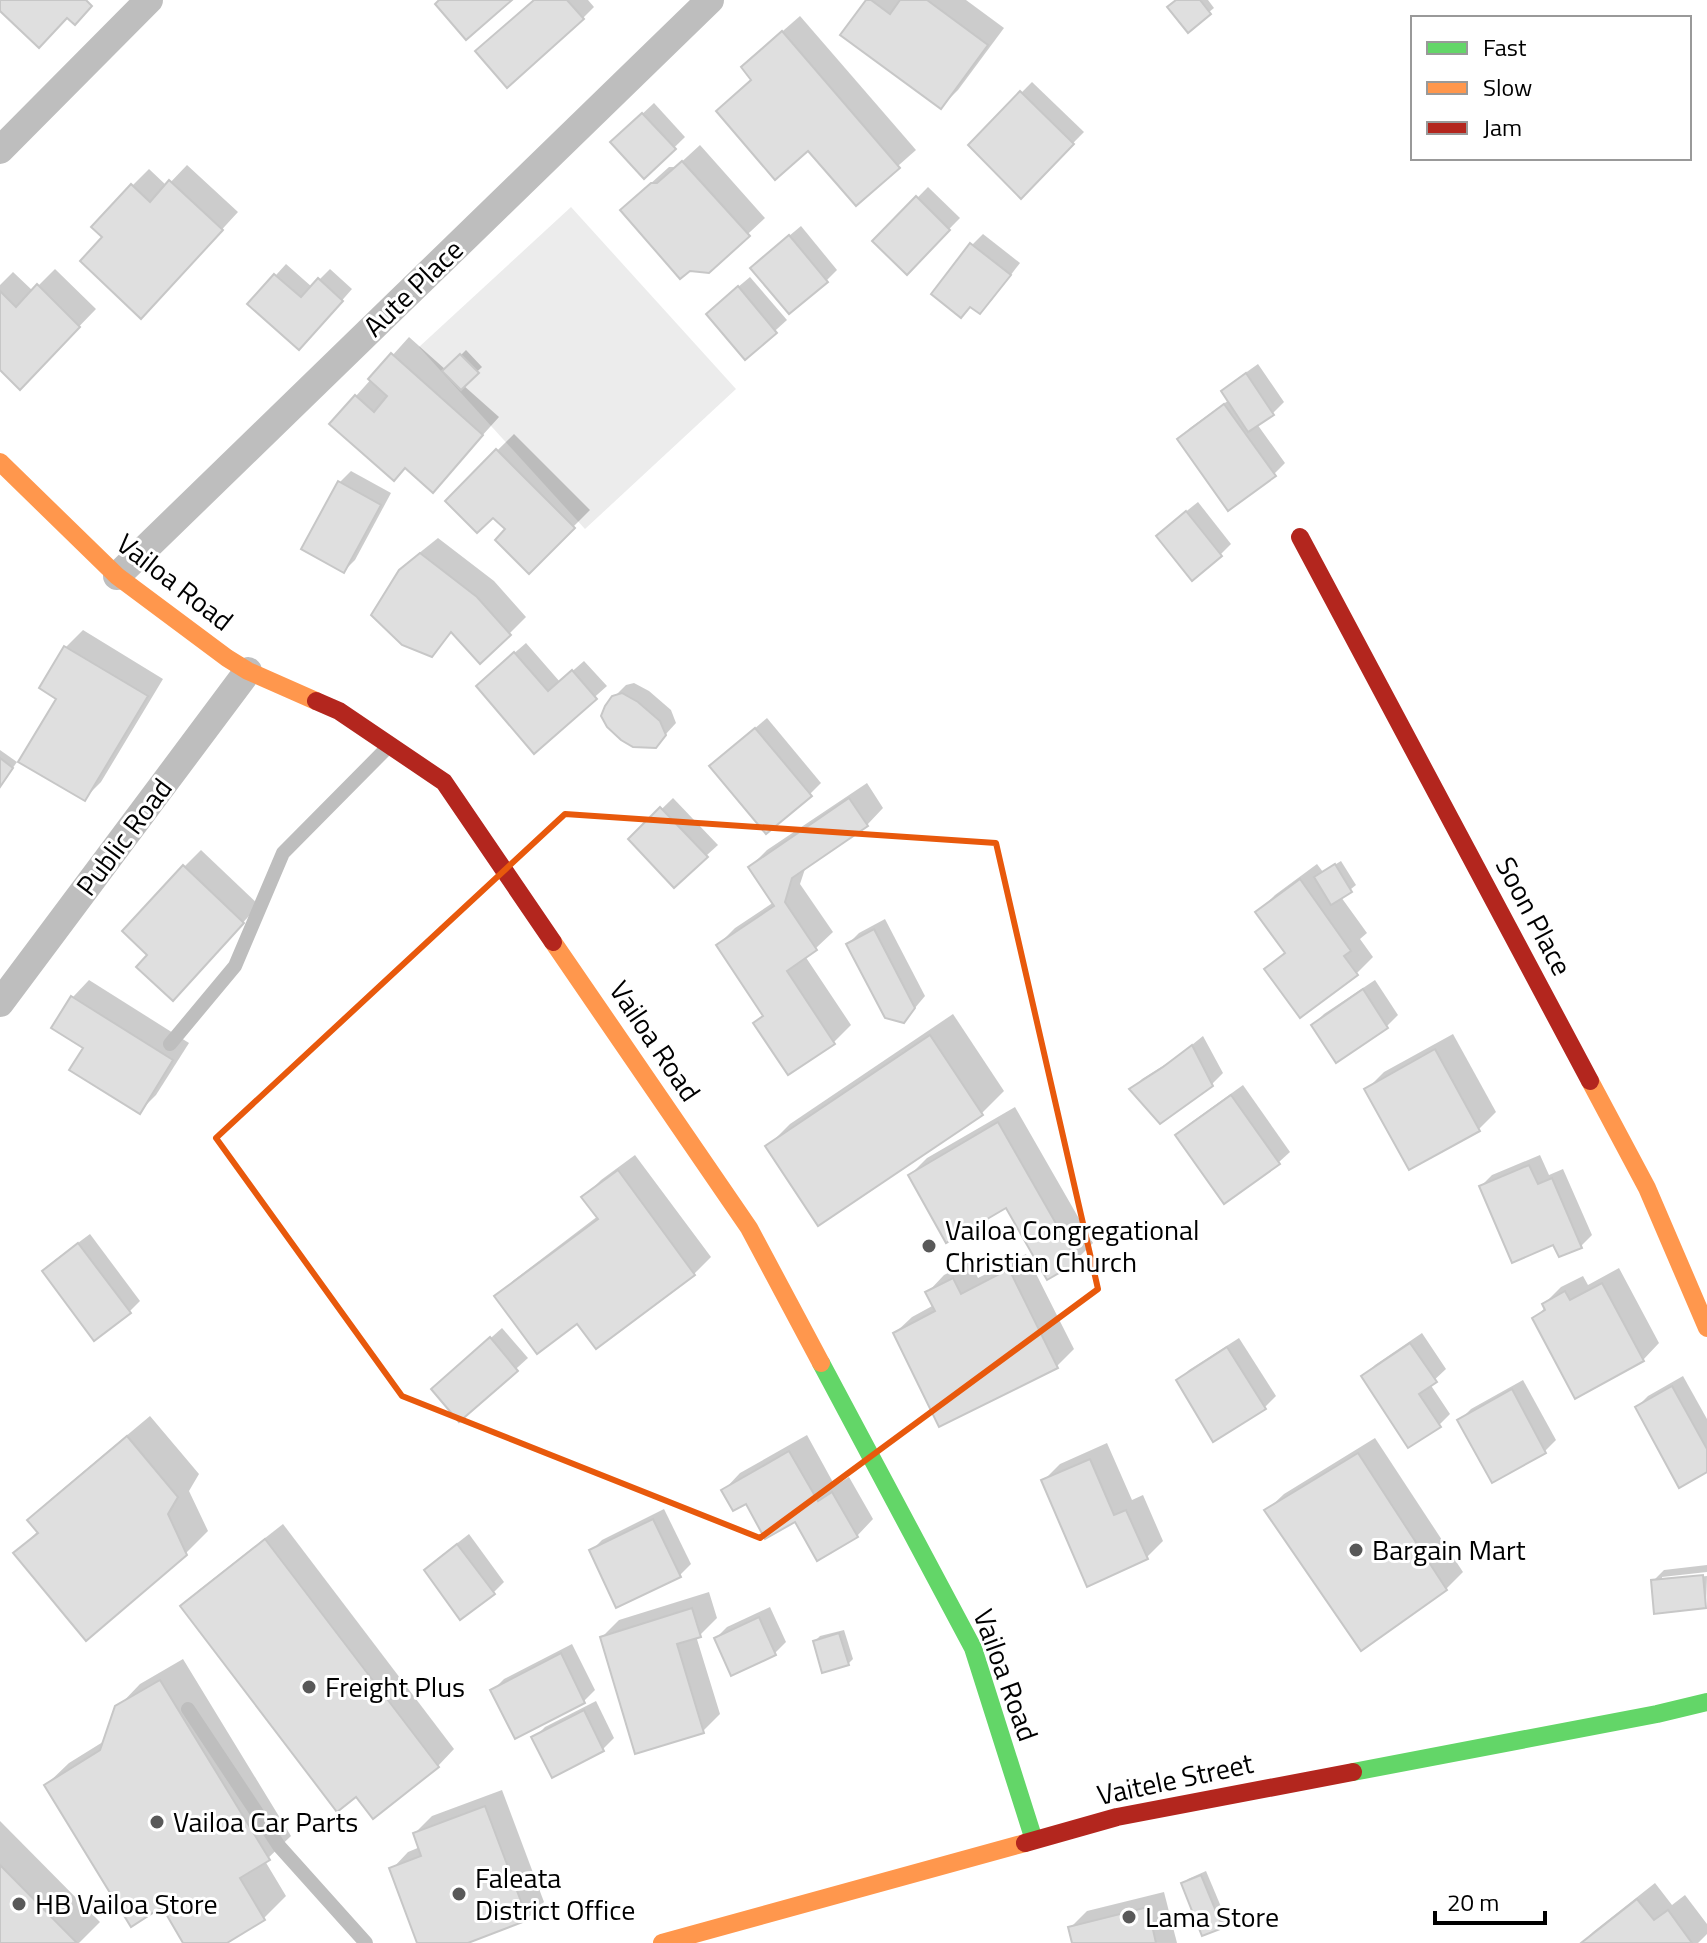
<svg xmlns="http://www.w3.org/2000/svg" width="1707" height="1943" font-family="'Titillium Web',sans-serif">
<rect width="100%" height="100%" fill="#fff"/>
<polygon fill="#ececec" points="571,207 736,389 585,529 419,347"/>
<g fill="#0003">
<polygon points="535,0 588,0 594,7 583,18"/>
<polygon points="868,0 966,0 1004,28 958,90 941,107"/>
<polygon points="1178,0 1208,0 1214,8 1209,12"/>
<polygon points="800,16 916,150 856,203 808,148 753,79 760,51"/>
<polygon points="1032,82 1084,132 1021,196 970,145"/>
<polygon points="654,103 685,137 645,176 624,131"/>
<polygon points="700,145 765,218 708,271 640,193 669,167 676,167"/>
<polygon points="187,165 238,212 158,299 105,237 132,186 149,169 167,186"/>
<polygon points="928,187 960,218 907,272 875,241"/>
<polygon points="801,226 837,270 826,281 764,257"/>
<polygon points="983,234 1020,263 991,301 980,312 972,245"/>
<polygon points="286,264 312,287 330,269 352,289 310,337 250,304"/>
<polygon points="55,269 96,309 37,370 0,368 0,285 13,272 33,291"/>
<polygon points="750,277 787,320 745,358 719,303"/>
<polygon points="409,337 446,370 466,350 482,367 463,385 499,417 433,490 356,396"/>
<polygon points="1258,364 1284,402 1273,413 1257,424 1285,463 1274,474 1179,439 1190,428 1229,400 1223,392 1234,381"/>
<polygon points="514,434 590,510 529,571 508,529 493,515 447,500"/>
<polygon points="351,471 391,493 355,560 344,571 340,482"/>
<polygon points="1198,502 1231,544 1220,555 1169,525"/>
<polygon points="438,538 494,581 526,617 509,634 453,631 432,655 400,571 418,554"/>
<polygon points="83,630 163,679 101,782 84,799 59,698 42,687 66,647"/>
<polygon points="526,643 560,682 584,661 607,686 534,751 489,675"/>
<polygon points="634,683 649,691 671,710 676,723 655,746 614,697 626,685"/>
<polygon points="767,718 821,783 810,794 723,756"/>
<polygon points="0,750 17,762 0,786"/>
<polygon points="867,783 883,808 867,825 806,866 800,884 833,932 816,948 805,956 851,1025 834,1042 788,1073 765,1015 718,945 735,928 774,902 750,867 767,850"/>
<polygon points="673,798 718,845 674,885 631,839"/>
<polygon points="201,850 259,905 189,982 150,955 184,867"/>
<polygon points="1341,861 1356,885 1341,897 1367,933 1360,939 1373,957 1356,974 1267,969 1286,951 1258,912 1275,895 1317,864 1323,872"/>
<polygon points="885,919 925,996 904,1021 848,944 859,933"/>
<polygon points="89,980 189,1043 156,1095 139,1112 86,1047 73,997"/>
<polygon points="1375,980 1398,1015 1387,1026 1336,1060 1313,1025 1324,1014"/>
<polygon points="953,1014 1004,1091 982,1113 768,1146 790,1124"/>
<polygon points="1453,1034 1496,1112 1479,1129 1367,1089 1384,1072"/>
<polygon points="1203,1036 1223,1073 1212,1084 1132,1089 1142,1079 1177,1057"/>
<polygon points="1243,1085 1290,1152 1279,1162 1178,1135 1189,1124"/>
<polygon points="1015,1107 1093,1243 1076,1260 1007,1205 910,1175 927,1158"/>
<polygon points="635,1155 711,1257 694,1274 497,1296 514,1280 598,1216 584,1197 601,1180"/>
<polygon points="1540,1155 1549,1175 1563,1169 1592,1235 1581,1246 1554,1243 1481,1186 1492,1175"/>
<polygon points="90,1234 140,1301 129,1312 44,1271 55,1260"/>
<polygon points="1026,1254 1074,1349 1057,1366 895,1333 912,1317 934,1305 928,1292 944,1275 970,1262 978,1278"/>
<polygon points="1619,1268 1659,1343 1643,1360 1534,1318 1546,1307 1544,1304 1561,1287 1583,1276 1588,1285"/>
<polygon points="502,1328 528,1358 460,1419 445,1379"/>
<polygon points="1422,1333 1446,1369 1430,1384 1450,1414 1439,1425 1364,1376 1375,1365"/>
<polygon points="1239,1338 1276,1396 1265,1407 1178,1381 1189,1370"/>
<polygon points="1683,1376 1707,1419 1707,1470 1637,1407 1648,1396"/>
<polygon points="1523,1380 1556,1440 1545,1451 1493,1480 1460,1420 1471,1409"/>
<polygon points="150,1416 199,1474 189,1491 208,1531 186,1553 16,1553 38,1531 30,1520 52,1498"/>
<polygon points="807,1435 835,1486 849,1477 873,1519 857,1536 796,1519 746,1501 724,1490 740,1473"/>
<polygon points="1375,1438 1463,1572 1446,1589 1361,1648 1267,1510 1284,1494"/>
<polygon points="1107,1443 1132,1500 1143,1495 1163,1541 1146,1558 1043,1481 1060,1464"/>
<polygon points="664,1509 691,1564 680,1575 591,1551 602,1540"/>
<polygon points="283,1524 454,1749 438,1766 357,1794 182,1606 199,1590"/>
<polygon points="469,1534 504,1582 493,1593 426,1570 437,1559"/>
<polygon points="1707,1565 1707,1572 1662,1577 1662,1581 1707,1576 1706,1606 1653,1581 1664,1570"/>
<polygon points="709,1592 717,1618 700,1635 696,1636 720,1714 703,1731 602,1637 619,1620"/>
<polygon points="770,1607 786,1642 775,1653 716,1638 727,1627"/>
<polygon points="844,1630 853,1659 848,1664 815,1641 820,1636"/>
<polygon points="572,1644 595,1690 584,1701 516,1736 493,1690 504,1679"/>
<polygon points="183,1659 291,1836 265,1861 286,1896 264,1918 223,1943 186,1943 162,1904 46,1785 69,1763 106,1740 117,1708 140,1684"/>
<polygon points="596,1701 614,1738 603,1749 553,1775 534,1738 545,1727"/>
<polygon points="502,1790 544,1902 527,1919 463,1943 419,1943 392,1869 408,1852 420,1847 415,1833 432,1816"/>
<polygon points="0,1821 100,1922 79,1943 0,1943"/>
<polygon points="1206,1871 1227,1921 1222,1926 1183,1884 1188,1879"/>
<polygon points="1655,1883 1672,1905 1685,1895 1707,1924 1707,1934 1698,1943 1582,1943 1593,1932"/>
<polygon points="1164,1892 1177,1943 1074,1943 1070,1928 1087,1911"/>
</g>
<g fill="#dfdfdf" stroke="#c7c7c7" stroke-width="2">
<polygon points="0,0 86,0 92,6 75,25 67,18 39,48 0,11"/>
<polygon points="439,0 512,0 466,40 435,4"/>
<polygon points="534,0 567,0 584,19 507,88 475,51"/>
<polygon points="866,0 871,0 890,14 900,0 927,0 988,45 941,109 840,35"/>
<polygon points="1176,0 1200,0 1211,14 1188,33 1167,7"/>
<polygon points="782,31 900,168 856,206 808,151 775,180 716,111 751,80 741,67"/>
<polygon points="1020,91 1074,144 1021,199 968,145"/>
<polygon points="642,113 676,149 644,179 610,142"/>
<polygon points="682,161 750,236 709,273 690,271 680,279 620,210 651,183 657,183"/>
<polygon points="169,180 223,230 141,319 80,261 102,237 91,227 131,184 150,202"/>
<polygon points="916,196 950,230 907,275 872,241"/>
<polygon points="789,235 828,282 789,314 750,268"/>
<polygon points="970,243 1011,275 980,314 970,307 961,318 931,294"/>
<polygon points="274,274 301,297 318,278 343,301 299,350 247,304"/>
<polygon points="37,284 80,327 20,390 0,370 0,291 16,307"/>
<polygon points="738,286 777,333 745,360 706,314"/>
<polygon points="391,353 483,435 433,493 405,468 394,481 329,424 355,395 374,412 387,396 368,379"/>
<polygon points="460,354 479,373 461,390 442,371"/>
<polygon points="1246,373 1274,415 1248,432 1221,391"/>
<polygon points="1224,404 1276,476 1228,511 1177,439"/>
<polygon points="496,449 575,528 529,574 495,540 505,529 493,518 477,533 445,501"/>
<polygon points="338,481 381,505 344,573 301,549"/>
<polygon points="1186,511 1222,556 1192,581 1156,536"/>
<polygon points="420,553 477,597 511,635 480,664 451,632 432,657 402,645 371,615 399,570"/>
<polygon points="64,646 148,696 85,801 18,762 56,699 39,688"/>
<polygon points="514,652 548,691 572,670 597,699 534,754 476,686"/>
<polygon points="622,693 638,702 660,721 666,735 656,748 633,747 621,740 607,727 601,716 605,706 612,696"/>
<polygon points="755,728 812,796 766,834 709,766"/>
<polygon points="0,758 13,768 0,787"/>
<polygon points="849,798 868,826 792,878 785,902 817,950 787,971 835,1044 788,1075 753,1023 763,1016 716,945 774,906 748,867"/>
<polygon points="660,807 708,857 674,888 628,839"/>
<polygon points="1335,864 1352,892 1331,905 1314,877"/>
<polygon points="183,865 244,923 173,1001 136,967 147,955 122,931"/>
<polygon points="1300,879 1351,951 1344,956 1358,975 1300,1018 1264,969 1285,953 1255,912"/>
<polygon points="874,929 915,1008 904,1023 885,1018 846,944"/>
<polygon points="1363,989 1388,1028 1336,1063 1311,1025"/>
<polygon points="71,996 173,1060 140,1114 69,1070 83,1048 51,1028"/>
<polygon points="930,1035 983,1115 818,1226 765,1146"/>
<polygon points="1192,1045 1213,1086 1160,1124 1129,1089 1163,1067"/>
<polygon points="1435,1049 1480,1131 1409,1170 1364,1089"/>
<polygon points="1231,1095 1280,1164 1224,1204 1175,1135"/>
<polygon points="998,1122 1078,1262 1047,1280 1006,1208 946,1243 908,1175"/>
<polygon points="1529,1165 1538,1184 1552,1178 1582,1248 1559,1257 1553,1245 1512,1263 1479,1186"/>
<polygon points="618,1170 695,1275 596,1349 577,1324 537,1354 494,1296 598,1219 581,1197"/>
<polygon points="78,1243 131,1313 94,1341 42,1271"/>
<polygon points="1009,1269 1058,1368 939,1427 893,1333 935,1311 925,1292 953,1278 961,1294"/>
<polygon points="1602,1283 1644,1361 1575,1399 1532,1318 1545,1310 1542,1304 1565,1291 1570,1300"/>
<polygon points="490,1337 518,1371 459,1422 431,1389"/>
<polygon points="1410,1343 1437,1382 1419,1394 1441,1427 1408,1448 1361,1376"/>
<polygon points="1227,1347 1266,1409 1213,1442 1176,1380"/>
<polygon points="1672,1386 1707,1449 1707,1472 1679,1488 1635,1407"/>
<polygon points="1512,1389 1546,1453 1492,1483 1457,1420"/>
<polygon points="127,1436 178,1497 168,1514 187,1555 86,1641 13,1553 38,1533 27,1520"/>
<polygon points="789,1451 818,1501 832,1492 858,1537 817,1561 795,1522 765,1539 746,1504 733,1511 721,1490"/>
<polygon points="1358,1453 1447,1590 1361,1651 1264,1510"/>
<polygon points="1090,1459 1114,1515 1126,1510 1148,1559 1087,1587 1041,1480"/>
<polygon points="653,1519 681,1577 616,1608 589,1550"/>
<polygon points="265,1539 439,1767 373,1819 356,1797 337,1812 180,1606"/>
<polygon points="457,1544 495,1594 460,1620 424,1570"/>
<polygon points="1703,1575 1706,1608 1654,1614 1651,1580"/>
<polygon points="692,1608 701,1637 677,1644 704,1733 635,1754 600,1637"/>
<polygon points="759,1617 776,1655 731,1676 714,1638"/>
<polygon points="839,1633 849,1665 822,1673 813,1641"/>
<polygon points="561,1653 585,1703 515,1739 490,1690"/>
<polygon points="160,1680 270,1860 240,1878 265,1920 227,1943 183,1943 162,1907 131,1927 44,1785 100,1750 115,1706"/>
<polygon points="584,1710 604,1751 552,1778 531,1737"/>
<polygon points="485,1806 528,1920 468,1943 417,1943 389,1868 421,1856 413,1833"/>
<polygon points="0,1865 77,1943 0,1943"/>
<polygon points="1201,1875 1223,1928 1202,1936 1181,1883"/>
<polygon points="1637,1899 1654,1920 1668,1910 1692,1943 1581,1943"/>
<polygon points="1148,1907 1156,1943 1072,1943 1068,1927"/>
</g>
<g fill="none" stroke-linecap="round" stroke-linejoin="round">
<g stroke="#bebebe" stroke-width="14">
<polyline points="170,1044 235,966 283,853 387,748"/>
<polyline points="188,1709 279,1846 366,1943"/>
</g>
<g stroke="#bebebe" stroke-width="28">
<polyline points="0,150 149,0"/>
<polyline points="117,576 710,0"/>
<polyline points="0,1003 248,671"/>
</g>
<g stroke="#63d668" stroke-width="18">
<polyline points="821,1363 973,1648 1034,1840"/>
<polyline points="1353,1772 1657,1714 1707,1702"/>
</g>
<g stroke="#ff974d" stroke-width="18">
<polyline points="0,462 117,576 227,658 248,671 316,701"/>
<polyline points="553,942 749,1228 821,1363"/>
<polyline points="1590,1081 1647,1188 1707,1328"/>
<polyline points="662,1943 1025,1843"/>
</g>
<g stroke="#b3261e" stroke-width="18">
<polyline points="1300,537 1590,1081"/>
<polyline points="316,701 339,711 444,782 553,942"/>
<polyline points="1025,1843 1117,1817 1353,1772"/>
</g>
</g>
<path fill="none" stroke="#e8590c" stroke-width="6" stroke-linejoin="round" d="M565,814L996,843L1098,1289L760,1538L402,1396L216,1138Z"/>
<g fill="#595959" stroke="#fff" stroke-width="3">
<circle cx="929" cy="1246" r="8"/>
<circle cx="1356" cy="1550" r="8"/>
<circle cx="309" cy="1687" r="8"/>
<circle cx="157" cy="1822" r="8"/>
<circle cx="459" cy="1894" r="8"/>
<circle cx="19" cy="1904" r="8"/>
<circle cx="1129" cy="1917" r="8"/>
</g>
<g text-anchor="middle" stroke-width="6" stroke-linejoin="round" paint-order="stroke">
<g font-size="28" fill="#000" stroke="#fff">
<text transform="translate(413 288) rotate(-44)" y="10">Aute Place</text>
<text transform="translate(175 582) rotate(38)" y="10">Vailoa Road</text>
<text transform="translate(124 837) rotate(-53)" y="10">Public Road</text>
<text transform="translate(1534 916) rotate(62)" y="10">Soon Place</text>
<text transform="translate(655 1041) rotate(56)" y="10">Vailoa Road</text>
<text transform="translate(1006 1675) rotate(70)" y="10">Vailoa Road</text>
<text transform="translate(1175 1779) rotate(-12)" y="10">Vaitele Street</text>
</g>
<g font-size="28" fill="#000" stroke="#fff" text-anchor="start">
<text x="945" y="1240">Vailoa Congregational<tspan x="945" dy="32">Christian Church</tspan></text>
<text x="1372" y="1560">Bargain Mart</text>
<text x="325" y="1697">Freight Plus</text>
<text x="173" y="1832">Vailoa Car Parts</text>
<text x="475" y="1888">Faleata<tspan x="475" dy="32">District Office</tspan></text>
<text x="35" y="1914">HB Vailoa Store</text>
<text x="1145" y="1927">Lama Store</text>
</g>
</g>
<rect x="1411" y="16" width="280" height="144" fill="#ffffff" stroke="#999999" stroke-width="2"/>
<rect x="1427" y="42" width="40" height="12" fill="#63d668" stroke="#999999" stroke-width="2"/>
<text x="1483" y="56" font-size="24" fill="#000000">Fast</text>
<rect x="1427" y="82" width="40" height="12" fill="#ff974d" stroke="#999999" stroke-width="2"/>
<text x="1483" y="96" font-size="24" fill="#000000">Slow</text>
<rect x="1427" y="122" width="40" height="12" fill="#b3261e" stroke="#999999" stroke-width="2"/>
<text x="1483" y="136" font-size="24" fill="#000000">Jam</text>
<path d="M1435 1911v12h110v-12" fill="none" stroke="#000000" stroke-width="4"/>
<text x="1447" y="1911" font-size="24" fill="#000000" stroke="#ffffff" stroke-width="6" paint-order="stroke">20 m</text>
</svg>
